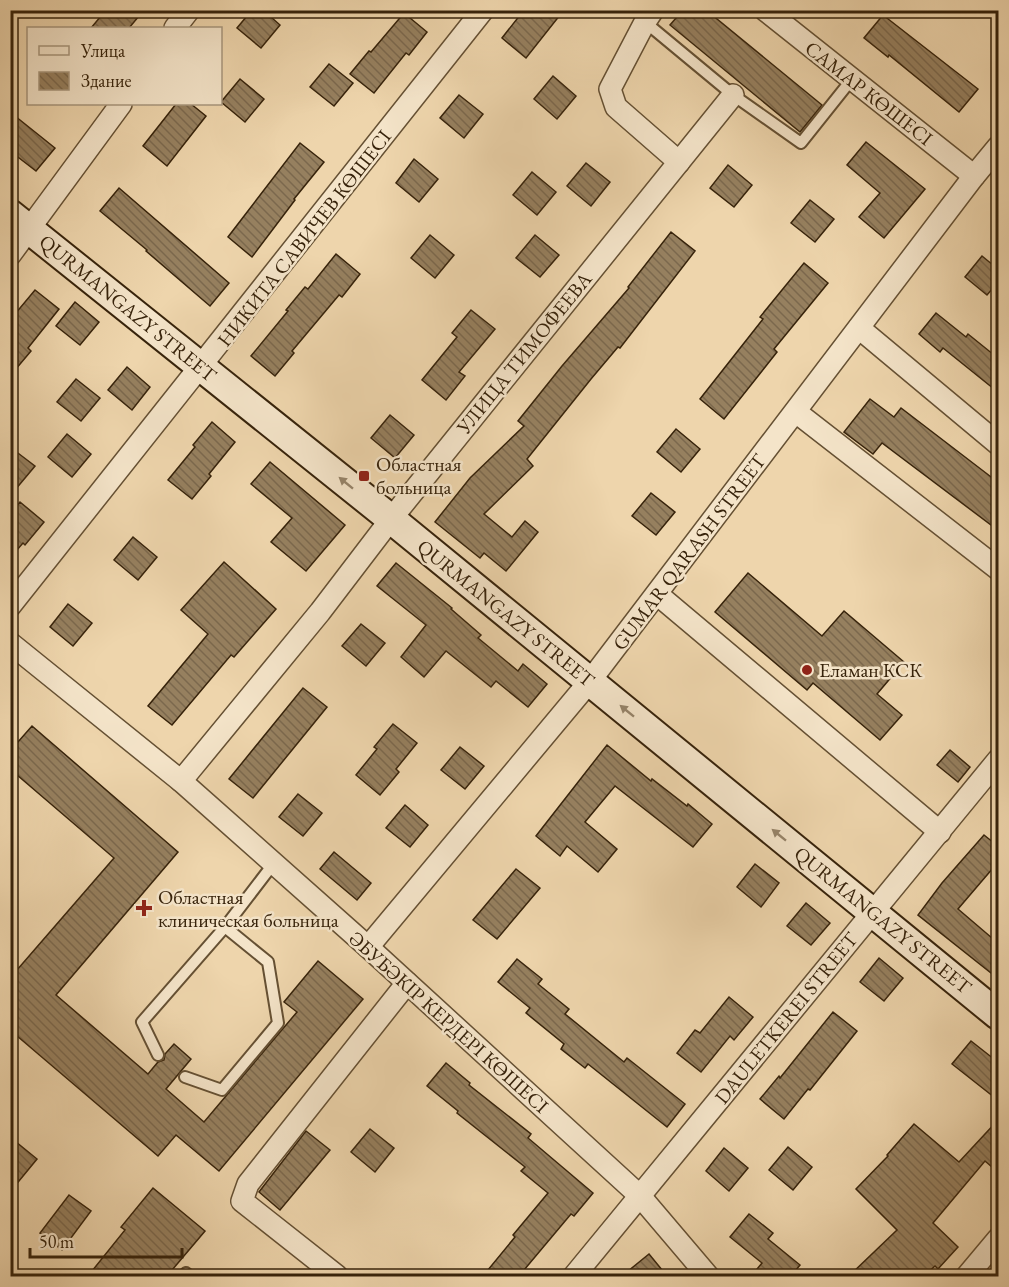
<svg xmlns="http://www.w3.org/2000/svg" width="1009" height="1287" font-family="'EB Garamond',serif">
<defs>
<pattern id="building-back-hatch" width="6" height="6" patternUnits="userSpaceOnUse" patternTransform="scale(1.5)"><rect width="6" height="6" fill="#96805f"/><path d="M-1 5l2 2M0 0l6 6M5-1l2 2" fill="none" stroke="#7b684d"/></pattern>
</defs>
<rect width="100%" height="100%" fill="#eed5ac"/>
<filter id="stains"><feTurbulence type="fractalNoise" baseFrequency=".00333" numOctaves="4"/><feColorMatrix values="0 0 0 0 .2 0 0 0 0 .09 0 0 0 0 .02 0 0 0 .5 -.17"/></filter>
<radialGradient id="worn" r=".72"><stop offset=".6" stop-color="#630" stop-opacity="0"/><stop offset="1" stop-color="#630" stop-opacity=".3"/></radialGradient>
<g fill="url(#building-back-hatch)" stroke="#37230b" stroke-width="1.5">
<polygon points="106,10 144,10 129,28 91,28"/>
<polygon points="252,10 263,10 280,25 261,48 237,28"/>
<polygon points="524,10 564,10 526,58 502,38"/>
<polygon points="683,10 706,10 822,105 800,132 670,25"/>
<polygon points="404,13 427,32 409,55 406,53 374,93 350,74 369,51 371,52"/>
<polygon points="883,15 978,89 959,112 889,55 888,57 864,38"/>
<polygon points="329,64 353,83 334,106 310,87"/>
<polygon points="553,76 576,96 557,119 534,99"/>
<polygon points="240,79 264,99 245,122 221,102"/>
<polygon points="459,95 483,114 464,138 440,118"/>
<polygon points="176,104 191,104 206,116 167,166 143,146"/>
<polygon points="10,112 55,148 36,171 10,151"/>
<polygon points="866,142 925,189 884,238 859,217 880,193 847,165"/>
<polygon points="300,143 324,162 294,199 295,200 252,257 228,237"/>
<polygon points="414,159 438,179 419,202 396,183"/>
<polygon points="586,163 610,182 591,206 567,186"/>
<polygon points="728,165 752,185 734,207 710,188"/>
<polygon points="532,172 556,192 537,215 513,195"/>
<polygon points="119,188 229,283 210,306 146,251 147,250 100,211"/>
<polygon points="810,200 834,219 815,242 791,223"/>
<polygon points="671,232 695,251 620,348 618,347 591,379 527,459 533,466 484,514 512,537 525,521 538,532 506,571 484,553 480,558 435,522 470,478 524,426 518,421 562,366 629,288 628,287"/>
<polygon points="430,235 454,255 435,278 411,258"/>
<polygon points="535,235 559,255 540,277 516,258"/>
<polygon points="336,254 360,274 342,297 339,295 292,351 294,353 275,376 251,356 288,311 286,310 305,287 308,289"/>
<polygon points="982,256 999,270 999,281 987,295 965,277"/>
<polygon points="804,263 828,283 774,349 777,352 724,419 700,399 763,319 760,317"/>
<polygon points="35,290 59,309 28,348 31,351 10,376 10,320"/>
<polygon points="75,302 99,322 80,345 56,326"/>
<polygon points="471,310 495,329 459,372 465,376 446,400 422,380 457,337 452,333"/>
<polygon points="936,313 966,337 968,334 999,359 999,393 943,348 940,352 919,334"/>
<polygon points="127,367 150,387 132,410 108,390"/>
<polygon points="76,379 100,398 81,421 57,402"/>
<polygon points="870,399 894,417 901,408 999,483 999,531 882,443 873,454 844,432"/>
<polygon points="390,415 414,435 395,458 371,438"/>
<polygon points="212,422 235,442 209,474 211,476 192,499 168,480 195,447 193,445"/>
<polygon points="676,429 700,449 681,472 657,452"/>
<polygon points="67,434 91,454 72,477 48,457"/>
<polygon points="10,447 35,466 10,496"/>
<polygon points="270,462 345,525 306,571 271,542 292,518 251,484"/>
<polygon points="651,493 675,512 656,535 632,516"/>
<polygon points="20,502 44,522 25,545 23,543 10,558 10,514"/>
<polygon points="133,537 157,557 138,580 114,560"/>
<polygon points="224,562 276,609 234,657 231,655 172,725 148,706 208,634 181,610"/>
<polygon points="396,563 452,608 451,609 481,635 478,638 518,671 523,664 547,684 528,707 496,681 491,687 446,651 424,677 401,657 426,625 377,586"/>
<polygon points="748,573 822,636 844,611 904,662 877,694 902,715 880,740 813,683 807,690 715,612"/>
<polygon points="68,604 92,623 73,646 50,627"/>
<polygon points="361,624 385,643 366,666 342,646"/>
<polygon points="303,688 327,707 253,798 229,779"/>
<polygon points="393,724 417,743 396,769 399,772 380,795 356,775 377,749 374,747"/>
<polygon points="32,726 178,852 56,995 148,1074 158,1062 164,1060 165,1054 174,1044 191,1059 166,1089 204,1122 297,1012 284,1002 318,961 363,999 219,1171 176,1135 158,1156 10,1030 10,978 114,858 10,769 10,751"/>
<polygon points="607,745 651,781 652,779 687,806 688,804 712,824 693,847 615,786 585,822 617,849 598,872 567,846 560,856 536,836"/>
<polygon points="460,747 484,766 465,789 441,770"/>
<polygon points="950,750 970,767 958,782 937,765"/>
<polygon points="298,794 322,813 303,836 279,817"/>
<polygon points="405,805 428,825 410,847 386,828"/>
<polygon points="984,835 999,847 999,861 958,909 999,944 999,964 991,973 918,915 942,883"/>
<polygon points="334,852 371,883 357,900 320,869"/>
<polygon points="755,864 779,883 761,907 737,887"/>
<polygon points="516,869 540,888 497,939 473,920"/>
<polygon points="806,903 830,923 811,945 787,926"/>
<polygon points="879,958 903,978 884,1001 860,982"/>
<polygon points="517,959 542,979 538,984 569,1009 565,1014 624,1062 627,1058 685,1104 667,1127 588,1064 585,1068 561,1049 564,1044 526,1013 530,1008 498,982"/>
<polygon points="729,997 753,1017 734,1040 730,1036 701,1072 677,1053 695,1030 700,1033"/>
<polygon points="833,1012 857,1031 810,1090 808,1089 784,1119 760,1099 779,1076 780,1078"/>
<polygon points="971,1041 999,1063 999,1101 952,1064"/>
<polygon points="446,1063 470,1083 469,1085 531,1134 528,1138 593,1193 574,1216 571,1214 519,1276 483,1276 515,1237 513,1235 548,1193 521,1171 525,1167 457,1113 458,1111 427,1086"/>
<polygon points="999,1119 999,1173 985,1161 933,1223 958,1247 938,1269 935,1266 924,1276 849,1276 897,1230 856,1189 888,1156 887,1155 914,1124 959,1162"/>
<polygon points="370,1129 394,1148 375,1172 351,1152"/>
<polygon points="306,1131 330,1150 280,1210 259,1192"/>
<polygon points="10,1137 37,1159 10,1192"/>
<polygon points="788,1147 812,1167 793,1190 769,1170"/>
<polygon points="724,1148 748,1168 729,1191 706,1171"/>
<polygon points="153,1188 205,1231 167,1276 88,1276 125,1230 121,1227"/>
<polygon points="69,1195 91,1211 62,1250 40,1233"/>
<polygon points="749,1214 773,1233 768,1239 800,1265 791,1276 767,1276 757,1269 762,1263 730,1237"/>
<polygon points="649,1254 667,1276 622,1276"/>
</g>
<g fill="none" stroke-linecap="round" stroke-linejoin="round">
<g stroke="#655033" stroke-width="14">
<g id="lane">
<polyline points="645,22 733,95 801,143 852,79"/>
<polyline points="225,927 274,863"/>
<polyline points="158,1055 142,1022 225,927 268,962 278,1023 222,1090 185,1077"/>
<polyline points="186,1273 190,1276"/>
</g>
</g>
<g stroke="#655033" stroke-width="24">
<g id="street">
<polyline points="653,10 645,22 610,89 616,107 679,162"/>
<polyline points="765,10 974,176"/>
<polyline points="175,28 189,10"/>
<polyline points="10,255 121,104"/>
<polyline points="859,328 998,444"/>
<polyline points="796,412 998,569"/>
<polyline points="657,594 940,832"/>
<polyline points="10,606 483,10"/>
<polyline points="10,643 181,781 368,947 640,1196 708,1276"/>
<polyline points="181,781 320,612 391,519 733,95"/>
<polyline points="368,947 590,681 974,176 998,147"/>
<polyline points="337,1276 242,1201 248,1184 407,983"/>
<polyline points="574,1276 998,760"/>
<polyline points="967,1276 998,1239"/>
</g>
</g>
<g stroke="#37230b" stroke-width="32">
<polyline id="secondary" points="10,214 391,519 998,1015"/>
</g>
<use href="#lane" stroke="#f4e4c9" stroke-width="10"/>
<use href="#street" stroke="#f4e4c9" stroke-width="21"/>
<use href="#secondary" stroke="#f4e4c9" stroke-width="28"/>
</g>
<defs><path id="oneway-solid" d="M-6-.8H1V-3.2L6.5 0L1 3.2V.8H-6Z" transform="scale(1.5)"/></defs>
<g fill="#96846a">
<use href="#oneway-solid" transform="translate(346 483) rotate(-141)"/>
<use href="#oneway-solid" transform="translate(627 711) rotate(-141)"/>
<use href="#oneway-solid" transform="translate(779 835) rotate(-141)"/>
</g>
<g fill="#8f2418" stroke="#f4e4c9" stroke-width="2">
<rect x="358" y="470" width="12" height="12" rx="3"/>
<circle cx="807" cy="670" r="6"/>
<path d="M141 899h6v6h6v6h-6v6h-6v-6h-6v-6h6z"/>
</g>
<g text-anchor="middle" stroke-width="5" stroke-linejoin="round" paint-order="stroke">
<g font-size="20" fill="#37230b" stroke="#f4e4c9">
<text transform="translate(869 93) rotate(38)" y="7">САМАР КӨШЕСІ</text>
<text transform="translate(304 238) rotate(-52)" y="7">НИКИТА САВИЧЕВ КӨШЕСІ</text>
<text transform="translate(128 308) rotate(39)" y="7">QURMANGAZY STREET</text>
<text transform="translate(524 353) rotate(-51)" y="7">УЛИЦА ТИМОФЕЕВА</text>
<text transform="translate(689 552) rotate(-53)" y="7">GUMAR QARASH STREET</text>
<text transform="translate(506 613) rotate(39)" y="7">QURMANGAZY STREET</text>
<text transform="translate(883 920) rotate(39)" y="7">QURMANGAZY STREET</text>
<text transform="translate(786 1018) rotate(-51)" y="7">DAULETKEREI STREET</text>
<text transform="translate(449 1022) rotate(42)" y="7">ӘБУБӘКІР КЕРДЕРІ КӨШЕСІ</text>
</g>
<g font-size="20" fill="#37230b" stroke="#f4e4c9" text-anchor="start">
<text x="376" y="471">Областная<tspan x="376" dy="23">больница</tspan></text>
<text x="819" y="677">Еламан КСК</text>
<text x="158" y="904">Областная<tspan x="158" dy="23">клиническая больница</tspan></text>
</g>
</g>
<rect width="1009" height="1287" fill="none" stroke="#eed5ac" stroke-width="36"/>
<rect x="12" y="12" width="985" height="1263" fill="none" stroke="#37230b" stroke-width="3"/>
<rect x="18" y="18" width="973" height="1251" fill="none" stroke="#37230b" stroke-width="1.5"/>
<rect x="27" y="27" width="195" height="78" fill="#f4e4c9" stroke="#a8977d" stroke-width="1.5"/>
<rect x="39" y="46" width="30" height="9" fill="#f4e4c9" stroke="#a8977d" stroke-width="1.5"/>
<text x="81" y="57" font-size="18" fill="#37230b">Улица</text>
<rect x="39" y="72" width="30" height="18" fill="url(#building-back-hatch)" stroke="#a8977d" stroke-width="1.5"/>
<text x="81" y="87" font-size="18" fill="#37230b">Здание</text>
<path d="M30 1248v9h152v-9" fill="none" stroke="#37230b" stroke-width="3"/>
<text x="39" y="1248" font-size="18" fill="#37230b" stroke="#f4e4c9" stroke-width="4.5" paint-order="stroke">50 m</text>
<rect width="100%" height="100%" filter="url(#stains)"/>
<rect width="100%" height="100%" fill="url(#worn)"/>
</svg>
